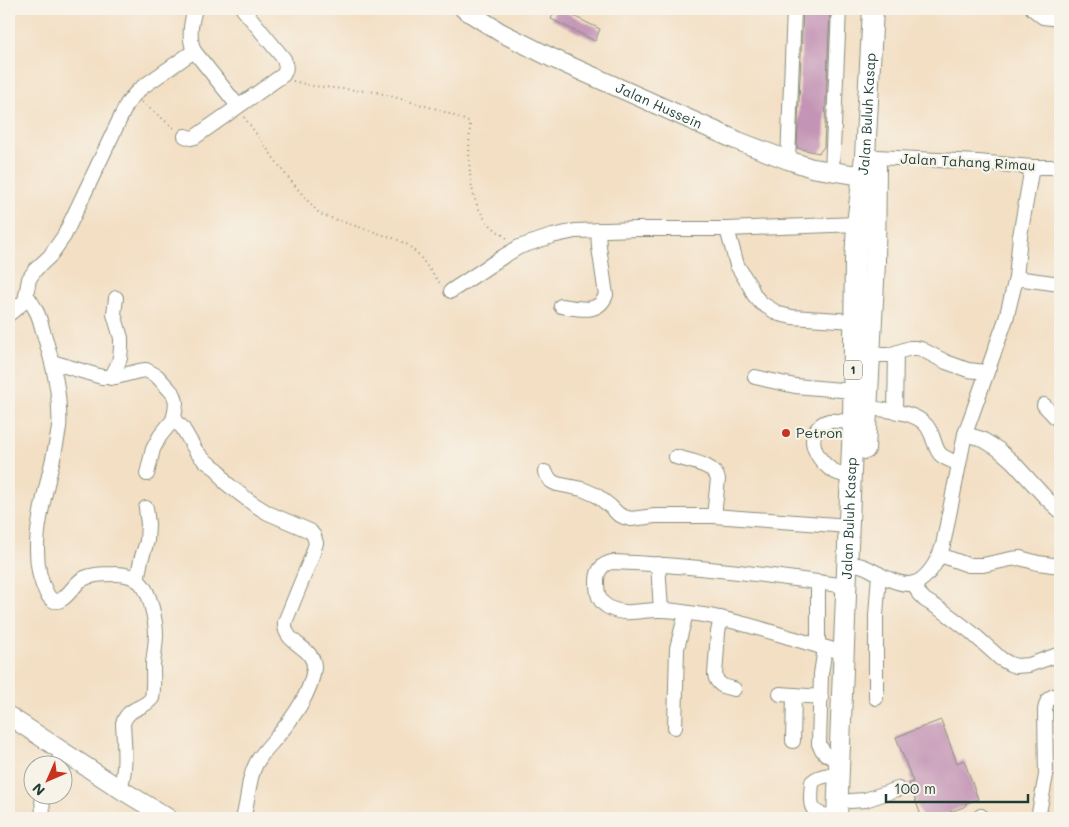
<svg xmlns="http://www.w3.org/2000/svg" width="1069" height="827" font-family="Mali,sans-serif">
<rect width="100%" height="100%" fill="#f7f3e8"/>
<filter id="ink" filterUnits="userSpaceOnUse"><feTurbulence type="fractalNoise" baseFrequency=".02" numOctaves="2"/><feDisplacementMap in="SourceGraphic" scale="10" xChannelSelector="R" yChannelSelector="G"/><feConvolveMatrix kernelMatrix="1 2 1 2 8 2 1 2 1" color-interpolation-filters="sRGB"/></filter>
<filter id="wash" filterUnits="userSpaceOnUse"><feTurbulence type="fractalNoise" baseFrequency=".0096" numOctaves="4" result="noise"/><feDisplacementMap in="SourceGraphic" scale="20" xChannelSelector="R" yChannelSelector="G"/><feGaussianBlur stdDeviation="1.12" result="paint"/><feColorMatrix in="noise" values="0 0 0 0 0 0 0 0 0 0 0 0 0 0 0 0 0 1.4 0 .05"/><feComposite in="paint" operator="in"/></filter>
<g filter="url(#wash)">
<rect width="100%" height="100%" fill="#f3dfc4"/>
<g id="blocks">
<g fill="#c394b5">
<polygon points="556,9 559,9 600,29 595,41 551,19"/>
<polygon points="803,9 830,9 824,147 819,153 797,148"/>
<polygon points="941,720 957,763 964,760 978,799 965,804 966,806 937,817 936,815 928,818 922,818 909,783 913,782 896,737"/>
</g>
</g>
</g>
<g filter="url(#ink)">
<use href="#blocks" fill-opacity="0" stroke="#898e7c" stroke-width="1"/>
<g fill="none" stroke-linecap="round" stroke-linejoin="round">
<g stroke="#898e7c" stroke-width="16">
<g id="minor">
<path d="M195,9C191,23 188,37 194,51L238,106"/>
<polyline points="1033,9 1043,17 1060,19"/>
<path d="M185,136L191,138L195,137L283,75C287,69 286,66 284,59L243,9"/>
<polyline points="876,157 978,162 1032,167 1060,167"/>
<polyline points="788,160 794,9"/>
<polyline points="832,172 839,9"/>
<polyline points="727,229 737,265 751,288 754,295 761,303 779,314 792,317 854,321"/>
<polyline points="1016,278 1060,284"/>
<polyline points="451,291 504,256 519,247 552,236 575,231 638,229 727,229 857,224"/>
<path d="M27,296C30,300 33,304 35,309C40,316 41,326 44,334C51,358 58,382 59,408C59,414 60,421 59,427C53,477 21,547 47,594C59,614 72,586 81,580C91,574 103,574 114,574C138,573 147,586 152,608C154,616 156,625 156,634C156,644 154,654 153,664C153,676 154,687 152,698C143,710 129,706 123,723C124,744 127,768 120,789"/>
<path d="M561,306C579,308 598,315 606,295L599,247L598,230"/>
<polyline points="9,314 25,301 29,279 35,270 50,256 64,236 127,104 134,95 141,88 194,51"/>
<polyline points="869,355 889,355 910,348 916,348 921,349 946,362 968,370 986,372"/>
<polyline points="52,362 102,377 116,377 139,371 146,370 157,376 169,389 174,395 176,402 175,412 173,420 160,436 153,449 147,474"/>
<polyline points="755,377 795,386 853,391"/>
<polyline points="111,378 117,366 120,358 121,348 121,338 114,314 116,298"/>
<polyline points="1044,405 1060,422"/>
<path d="M867,408C884,410 910,411 923,422C935,432 933,448 941,455C946,459 953,461 959,464"/>
<polyline points="895,411 896,353"/>
<path d="M173,420L182,427L196,451L204,460L218,470L225,482L231,487L252,503L268,513L310,531L314,536L316,543L312,556L285,622C283,645 315,646 314,668C311,694 292,719 276,738C269,746 262,753 257,762C247,779 249,800 243,818"/>
<polyline points="965,434 982,439 998,449 1013,462 1045,497 1060,511"/>
<path d="M676,457C689,461 714,464 718,479L714,516"/>
<polyline points="545,472 551,481 557,484 582,489 596,495 610,506 618,514 624,517 631,519 655,516 714,516 849,526"/>
<path d="M851,476C843,475 835,473 829,468C817,458 806,440 819,427C821,424 825,422 829,421C836,420 845,422 853,422"/>
<polyline points="940,555 968,565 983,565 1011,559 1020,558 1038,563 1060,566"/>
<polyline points="658,564 661,610"/>
<path d="M859,565C869,567 877,574 887,578C893,581 902,584 909,584C926,584 939,559 943,545L965,434L1006,319L1016,278L1020,236L1032,167"/>
<polyline points="137,580 141,560 147,541 148,524 146,508"/>
<polyline points="914,583 919,594 925,600 946,613 971,632 1001,659 1010,664 1016,666 1029,665 1060,654"/>
<path d="M721,618L718,632L715,675C717,685 724,687 734,689"/>
<polyline points="818,646 818,582"/>
<path d="M825,648L821,674L819,744C823,754 829,757 840,760"/>
<path d="M844,653C827,648 811,644 795,639C765,630 735,620 703,615C689,613 675,610 661,610C644,609 628,616 612,609C598,603 597,594 597,581C597,575 598,571 602,567C604,564 608,563 612,562C690,565 768,575 846,586"/>
<polyline points="780,694 821,697"/>
<polyline points="876,698 876,616 879,574"/>
<polyline points="675,727 677,648 686,613"/>
<polyline points="793,741 794,695"/>
<polyline points="56,764 65,753"/>
<polyline points="42,794 43,818"/>
<polyline points="850,801 865,800 898,789"/>
<polyline points="981,816 983,818"/>
<path d="M837,817C808,814 810,808 812,782C820,775 829,775 839,775"/>
<path d="M1038,818L1046,775L1045,710C1047,699 1049,696 1060,695"/>
</g>
</g>
<g stroke="#898e7c" stroke-width="20">
<g id="major">
<path id="s1" d="M464,9L500,32L552,58L738,141L788,160L812,168L863,176"/>
<polyline points="9,716 120,789 168,818"/>
</g>
</g>
<g stroke="#898e7c" stroke-width="22">
<g id="highway">
<polyline points="865,449 875,263 876,166"/>
<path id="s2" d="M837,818L853,422L855,261L857,224L865,156L873,9"/>
</g>
</g>
<g stroke="#898e7c" stroke-width="2" stroke-dasharray="1 4" stroke-linecap="butt">
<path d="M293,81L313,86L376,92L440,110L469,122L470,124C469,153 466,194 485,219C491,227 500,233 508,239"/>
<polyline points="142,102 175,129"/>
<polyline points="244,117 286,175 308,201 320,214 325,216 396,239 408,245 418,254 442,286"/>
</g>
<use href="#minor" stroke="#fff" stroke-width="14"/>
<use href="#major" stroke="#fff" stroke-width="18"/>
<use href="#highway" stroke="#fff" stroke-width="20"/>
</g>
</g>
<circle fill="#c8321e" stroke="#f7f3e8" stroke-width="2" cx="786" cy="433" r="5"/>
<g text-anchor="middle" stroke-width="4.5" stroke-linejoin="round" paint-order="stroke">
<rect fill="#f7f3e8" stroke="#60746a" stroke-width="1" x="844" y="360.5" width="18" height="19" rx="4"/>
<g font-size="12" font-weight="bold" fill="#1f3d34">
<text x="853" y="374">1</text>
</g>
<g font-size="14" fill="#1f3d34" stroke="#f7f3e8">
<text dy="5" stroke="none"><textPath href="#s1" startOffset="218">Jalan Hussein</textPath></text>
<text dy="5" stroke="none"><textPath href="#s2" startOffset="705">Jalan Buluh Kasap</textPath></text>
<text transform="translate(968 162) rotate(3)" y="5">Jalan Tahang Rimau</text>
<text dy="5" stroke="none"><textPath href="#s2" startOffset="300">Jalan Buluh Kasap</textPath></text>
</g>
<g font-size="14" fill="#1f3d34" stroke="#f7f3e8" text-anchor="start">
<text x="796" y="438">Petron</text>
</g>
</g>
<rect width="1069" height="827" fill="none" stroke="#f7f3e8" stroke-width="30"/>
<g transform="translate(48 780) rotate(225)"><circle r="24" fill="#f7f3e8" stroke="#a1aaa0"/>
<path d="M0-4L9 19L0 12L-9 19Z" fill="#c8321e"/>
<text y="-8" font-size="14" font-weight="bold" text-anchor="middle" fill="#1f3d34">N</text>
</g>
<path d="M886 794v8h142v-8" fill="none" stroke="#1f3d34" stroke-width="2.5"/>
<text x="894" y="794" font-size="15" fill="#1f3d34" stroke="#f7f3e8" stroke-width="4" paint-order="stroke">100 m</text>
</svg>
